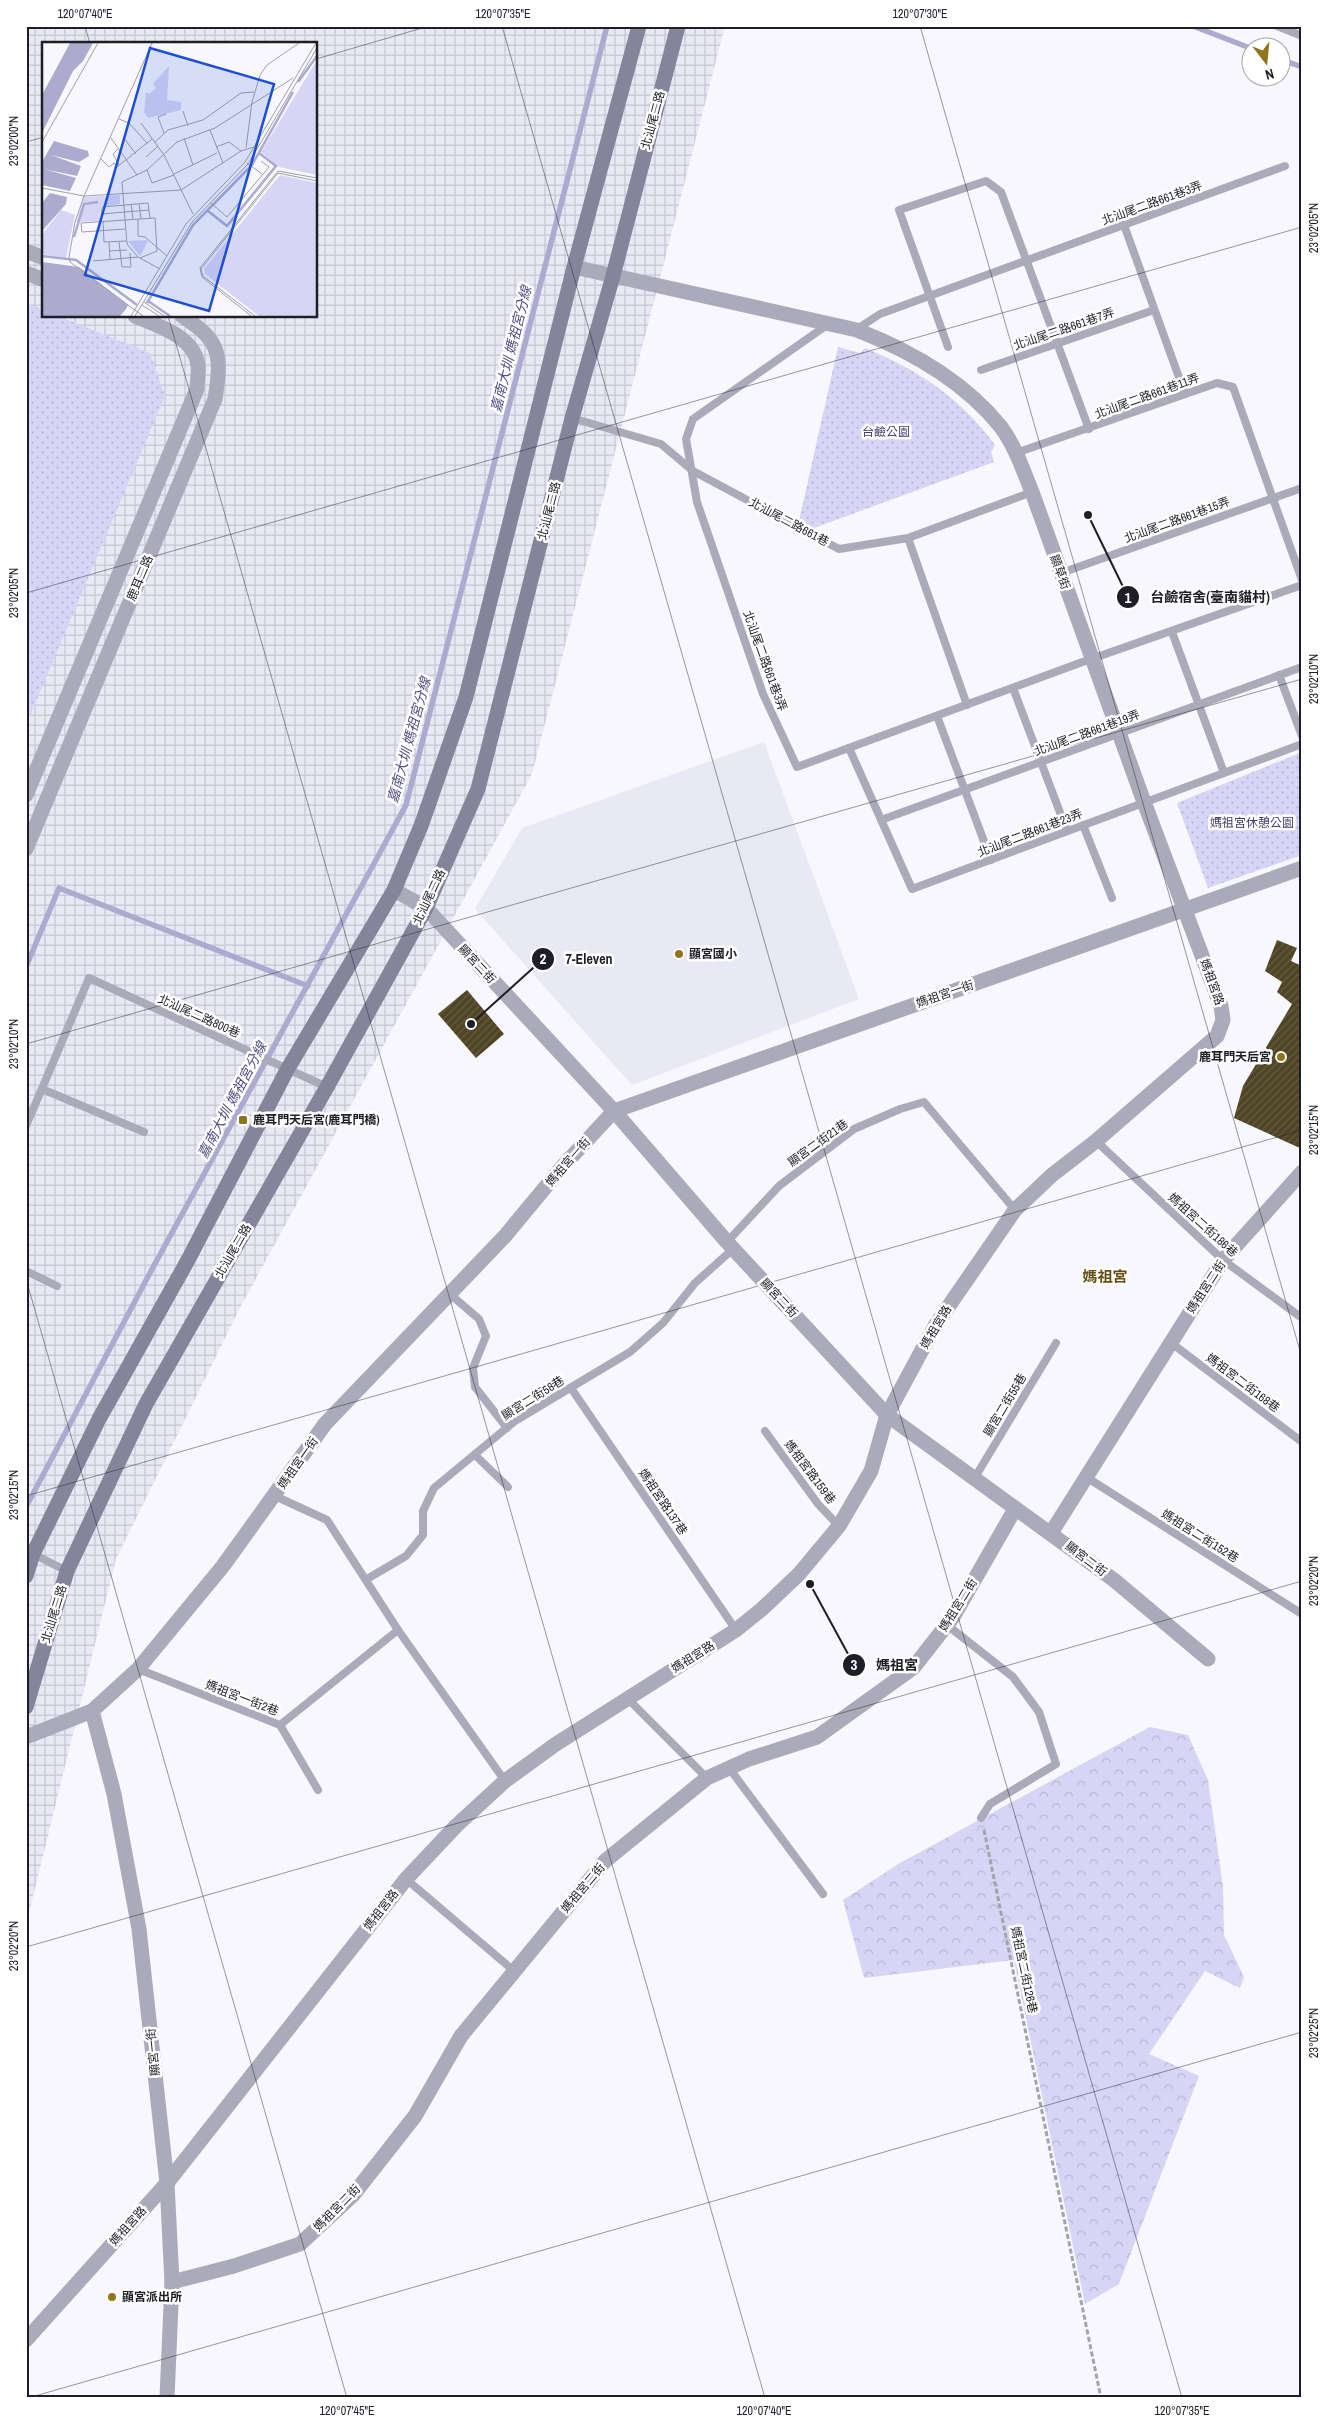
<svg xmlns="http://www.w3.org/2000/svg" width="1328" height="2424" font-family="'Archivo Narrow','Noto Sans TC',sans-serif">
<defs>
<pattern id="industrial-grid" width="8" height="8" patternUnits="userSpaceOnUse" patternTransform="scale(1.25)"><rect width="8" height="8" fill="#e9e9f6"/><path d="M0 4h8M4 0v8" fill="none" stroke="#c7c7d3"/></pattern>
<pattern id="grass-dots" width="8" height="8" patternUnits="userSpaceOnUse" patternTransform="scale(1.25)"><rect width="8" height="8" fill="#d6d5f5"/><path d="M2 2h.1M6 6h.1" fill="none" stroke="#b7b6d2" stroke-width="1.8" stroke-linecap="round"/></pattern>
<pattern id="forest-crowns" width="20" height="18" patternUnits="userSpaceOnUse" patternTransform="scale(1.25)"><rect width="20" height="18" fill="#d6d5f5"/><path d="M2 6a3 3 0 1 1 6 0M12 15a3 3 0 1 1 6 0" fill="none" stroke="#b7b6d2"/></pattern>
<pattern id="building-hatch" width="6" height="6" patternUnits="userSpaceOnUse" patternTransform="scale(1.25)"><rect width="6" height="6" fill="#4f4424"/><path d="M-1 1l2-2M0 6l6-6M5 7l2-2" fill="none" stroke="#655c43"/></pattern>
</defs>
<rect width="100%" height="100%" fill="#f7f7fd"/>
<polygon fill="#e9e9f6" points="764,742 859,999 632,1085 475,909 522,828"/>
<path fill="url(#industrial-grid)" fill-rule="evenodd" d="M26,26H725L532,774L242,1304L116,1559L26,1925ZM44,44H316V316H44Z"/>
<g fill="url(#grass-dots)">
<polygon points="26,303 44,310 44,316 58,316 150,353 165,396 26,725"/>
<path d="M838,347L860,353L865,348C918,370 960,397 995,445L991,452L994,462L814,528L799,521Z"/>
<polygon points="1302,752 1302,855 1208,888 1177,803"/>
</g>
<polygon fill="url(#forest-crowns)" points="1150,1727 1188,1735 1208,1780 1223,1887 1224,1935 1244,1977 1240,1988 1205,1971 1149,2054 1199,2076 1119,2284 1085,2304 1014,1960 864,1978 843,1900 900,1863"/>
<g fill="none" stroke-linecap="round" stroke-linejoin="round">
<g stroke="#acabcf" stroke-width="5.5">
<polyline points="1193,26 1250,48"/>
<polyline points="1280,59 1302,67"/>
<polyline points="26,967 59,888 308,986"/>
<polyline points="26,1507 151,1271 406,805 607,26"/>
</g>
</g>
<g fill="url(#building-hatch)">
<polygon points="1277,940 1297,948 1291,961 1302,966 1302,1149 1234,1118 1243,1086 1292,1004 1277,992 1282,982 1265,971"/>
<polygon points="467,990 504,1034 476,1058 438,1014"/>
</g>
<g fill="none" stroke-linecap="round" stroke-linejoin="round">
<polyline stroke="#a3a3aa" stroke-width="3" stroke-dasharray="5 2.5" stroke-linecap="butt" points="984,1830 1101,2398"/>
<g stroke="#aaaaba" stroke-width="8">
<polyline points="1277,26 1302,36"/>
<polyline points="1124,225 1185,394"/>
<polyline points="827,325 693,419 686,439 697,502 763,694 797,767 1077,664 1302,585"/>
<polyline points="857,329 880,314 1285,166"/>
<polyline points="948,347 899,210 986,181 1001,192 1089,429"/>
<polyline points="981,370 1154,310"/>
<polyline points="572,418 661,444 693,471 839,549 908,538 967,705"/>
<polyline points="1016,453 1217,383 1233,387 1302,580"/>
<polyline points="908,538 1032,492"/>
<polyline points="1061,573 1302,488"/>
<polyline points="1172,632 1224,773"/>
<polyline points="1279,675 1302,736"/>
<polyline points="1013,688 1067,831"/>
<polyline points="937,716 991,860"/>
<polyline points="849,748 912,889 1302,744"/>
<polyline points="881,820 1302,667"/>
<polyline points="1083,825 1112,898"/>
<polyline points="42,1089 144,1132"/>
<polyline points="26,1126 89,978 327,1087"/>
<polyline points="1096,1141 1223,1260 1302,1318"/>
<polyline points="727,1242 779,1186 854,1129 900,1109 924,1102 1015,1210"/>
<polyline points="26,1271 57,1286"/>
<polyline points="451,1295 479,1319 486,1336 473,1368 475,1387 507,1428"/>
<polyline points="1170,1342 1302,1442"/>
<polyline points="571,1388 736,1630"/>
<polyline points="765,1431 818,1504 839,1526"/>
<polyline points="475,1455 508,1487"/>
<polyline points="1086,1477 1302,1614"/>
<polyline points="974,1479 1056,1343"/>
<polyline points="275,1496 327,1520 398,1630 505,1781"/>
<polyline points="31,1553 67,1571"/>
<polyline points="367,1579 406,1556 423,1535 423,1511 434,1488 515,1421 630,1352 663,1323 695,1283 733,1249"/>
<polyline points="947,1625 1013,1677 1039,1712 1056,1764 990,1804 981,1818"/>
<polyline points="138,1669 280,1725 398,1630"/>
<polyline points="627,1698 707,1778"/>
<polyline points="280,1725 318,1790"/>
<polyline points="729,1768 823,1894"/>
<polyline points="406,1879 514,1971"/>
</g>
<g stroke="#aaaaba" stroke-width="15">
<polyline points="26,251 44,258"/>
<polyline points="26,273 44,280"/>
<path d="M26,795L197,389C197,381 199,372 198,365C194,336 158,326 135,316"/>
<path d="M26,849L215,399C222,355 221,341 182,316"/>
<polyline points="394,890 426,908 614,1111 727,1242 887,1415 1114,1580 1208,1659"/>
<polyline points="1051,1533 1223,1260 1302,1172"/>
<polyline points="92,1711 114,1794 139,1929 167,2183 172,2282 167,2398"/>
<polyline points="26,1737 92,1711 138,1669 223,1566 325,1424 505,1236 563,1166 614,1111 1302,868"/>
<polyline points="172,2282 234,2266 300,2244 353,2195 415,2116 461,2036 605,1861 707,1778 749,1759 817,1737 913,1668 953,1617 1015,1509"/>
<path d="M26,2340L167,2183L406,1879L456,1826L505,1781L556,1744L736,1630L762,1609L799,1574L839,1526L871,1471L887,1415L935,1326L1015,1210L1052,1175L1096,1141L1217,1036L1223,1020L1221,1006L1144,802L1032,492C1023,470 1015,446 1001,427C964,381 911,351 857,330L574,267"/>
</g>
<g stroke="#84849b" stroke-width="15">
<polyline points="26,1576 33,1554 99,1419 188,1260 287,1070 394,890 421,826 466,697 574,267 639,26"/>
<polyline points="26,1707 67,1571 146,1404 327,1087 426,908 478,789 572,418 613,276 678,26"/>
</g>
</g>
<path fill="none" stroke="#1e1e27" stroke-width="1" stroke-opacity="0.45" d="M85,26L90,44M502,26L1182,2398M920,26L1302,1358M316,59L429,26M26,142L44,137M168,316L765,2398M26,593L1302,227M26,1044L1302,679M26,1279L347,2398M26,1496L1302,1130M26,1947L1302,1581M28,2398L1302,2032"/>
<g fill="#90751a" stroke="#fff" stroke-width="2">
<circle cx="679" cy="954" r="5"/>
<circle cx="1281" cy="1057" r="5"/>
<rect x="238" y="1115" width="10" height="10" rx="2.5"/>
<circle cx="112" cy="2297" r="5"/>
</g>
<g text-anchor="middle" stroke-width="5" stroke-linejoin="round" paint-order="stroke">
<g font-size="12" fill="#1e1e27" stroke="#fff">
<text transform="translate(653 120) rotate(-75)" y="4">北汕尾二路</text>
<text transform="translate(1152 203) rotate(-20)" y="4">北汕尾二路661巷3弄</text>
<text transform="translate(1064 329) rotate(-19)" y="4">北汕尾二路661巷7弄</text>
<text transform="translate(1147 396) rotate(-20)" y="4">北汕尾二路661巷11弄</text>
<text transform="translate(549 511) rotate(-76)" y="4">北汕尾二路</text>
<text transform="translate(1177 520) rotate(-20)" y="4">北汕尾二路661巷15弄</text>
<text transform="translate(789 522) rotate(28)" y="4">北汕尾二路661巷</text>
<text transform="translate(1060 572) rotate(70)" y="4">顯草街</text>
<text transform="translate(140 578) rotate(-67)" y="4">鹿耳二路</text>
<text transform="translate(765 661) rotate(70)" y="4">北汕尾二路661巷3弄</text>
<text transform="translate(1087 733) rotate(-20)" y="4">北汕尾二路661巷19弄</text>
<text transform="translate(1030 833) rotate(-21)" y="4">北汕尾二路661巷23弄</text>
<text transform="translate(429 897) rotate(-65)" y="4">北汕尾二路</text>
<text transform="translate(477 964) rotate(47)" y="4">顯宮二街</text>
<text transform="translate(1212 982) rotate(70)" y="4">媽祖宮路</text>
<text transform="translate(945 994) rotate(-19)" y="4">媽祖宮一街</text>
<text transform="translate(199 1016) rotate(24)" y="4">北汕尾二路800巷</text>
<text transform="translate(818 1143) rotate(-36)" y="4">顯宮二街21巷</text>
<text transform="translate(568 1162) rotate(-49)" y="4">媽祖宮一街</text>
<text transform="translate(1203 1225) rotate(42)" y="4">媽祖宮二街186巷</text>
<text transform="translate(233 1251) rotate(-60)" y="4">北汕尾二路</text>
<text transform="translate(1206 1287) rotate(-57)" y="4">媽祖宮二街</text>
<text transform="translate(779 1298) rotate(47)" y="4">顯宮二街</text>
<text transform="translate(936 1327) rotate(-59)" y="4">媽祖宮路</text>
<text transform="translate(1243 1383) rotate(37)" y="4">媽祖宮二街168巷</text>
<text transform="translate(533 1398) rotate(-32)" y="4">顯宮二街58巷</text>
<text transform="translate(1005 1405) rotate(-59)" y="4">顯宮二街55巷</text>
<text transform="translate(298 1463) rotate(-55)" y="4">媽祖宮一街</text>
<text transform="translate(810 1472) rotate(53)" y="4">媽祖宮路159巷</text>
<text transform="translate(663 1502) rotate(56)" y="4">媽祖宮路137巷</text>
<text transform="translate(1200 1536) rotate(32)" y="4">媽祖宮二街152巷</text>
<text transform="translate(1086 1559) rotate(37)" y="4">顯宮二街</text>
<text transform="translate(958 1605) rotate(-58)" y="4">媽祖宮二街</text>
<text transform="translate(54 1614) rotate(-73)" y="4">北汕尾二路</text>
<text transform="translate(693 1657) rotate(-32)" y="4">媽祖宮路</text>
<text transform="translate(242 1698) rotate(21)" y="4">媽祖宮一街2巷</text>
<text transform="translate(583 1888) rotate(-50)" y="4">媽祖宮二街</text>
<text transform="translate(381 1910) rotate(-52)" y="4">媽祖宮路</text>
<text transform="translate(1024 1970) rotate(78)" y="4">媽祖宮二街126巷</text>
<text transform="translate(153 2052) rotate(-96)" y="4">顯宮一街</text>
<text transform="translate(337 2208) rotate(-45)" y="4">媽祖宮二街</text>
<text transform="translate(128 2226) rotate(-48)" y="4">媽祖宮路</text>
</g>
<g font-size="12" fill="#443f70" stroke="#fff">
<text x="886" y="436">台鹼公園</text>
<text x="1252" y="827">媽祖宮休憩公園</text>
</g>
<g font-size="12" font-weight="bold" fill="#1e1e27" stroke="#fff" text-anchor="start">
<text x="689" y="958">顯宮國小</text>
<text x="1271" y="1061" text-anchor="end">鹿耳門天后宮</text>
<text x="253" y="1124">鹿耳門天后宮(鹿耳門橋)</text>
<text x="122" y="2301">顯宮派出所</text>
</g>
<g font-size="14" font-style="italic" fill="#534f81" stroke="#fff">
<text transform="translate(511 349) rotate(-76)" y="5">嘉南大圳 媽祖宮分線</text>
<text transform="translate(409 740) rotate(-75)" y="5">嘉南大圳 媽祖宮分線</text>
<text transform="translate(232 1100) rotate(-62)" y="5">嘉南大圳 媽祖宮分線</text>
</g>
<g font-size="15" font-weight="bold" fill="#634f13" stroke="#fff">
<text x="1105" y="1282">媽祖宮</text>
</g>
</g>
<g transform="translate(42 42)">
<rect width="275" height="275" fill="#f7f7fd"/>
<path d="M275,18V133L237,125L219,110ZM238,133L275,141V274H217L163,232L162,227ZM78,153V162L59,165L58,179L34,180L42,155ZM86,199L105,198L106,199L98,214Z" fill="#d6d5f5"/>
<path d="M127,24L125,58L139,60V68L106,76L102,70L104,50L107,52L114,46L111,42Z" fill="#d6d5f5"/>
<path d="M19,168L33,173L24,216L0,212V193Z" fill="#d6d5f5"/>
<path d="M28,1H51L41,19L31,29L0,91V53ZM12,99L46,109L47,114L37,120L9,113L39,124L35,134L2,127L34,136L28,149L0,143V120ZM8,151L25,155L24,162L0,189V161ZM0,220L37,225L86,263L84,267L78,274H0Z" fill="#acabcf"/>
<path fill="none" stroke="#acabcf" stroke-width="2.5" d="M256,40L275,14M166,169L185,184L234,124L217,111M32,195L42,162L56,160M0,214L34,218L95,263M106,259L128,274M105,261L151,183L210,123L251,50"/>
<path fill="none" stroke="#a0a0a7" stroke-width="1" d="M141,69L146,84M77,77L87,81L105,101M99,81L122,113L151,172M168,88L181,121M122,91L116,75L124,72M81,95L94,112M69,96L95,133M142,96L151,123M0,100L56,1M113,100L126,88L161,78L199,51L212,50M174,105L187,100L199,109M77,106L71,112L77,123M204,106L210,60L218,33L225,23L257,1M104,115L116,104M59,117L67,125L72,121L75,125L110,97M205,121L220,132M105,128L110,141L132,133M132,132L175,111M0,146L42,154L139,148L199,109L212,105M169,161L185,175L227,125L219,119M89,162L91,177M97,162L99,177M59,172L107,168M96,177V194L103,195L125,214M59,179L60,165L106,161L108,176M61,179L62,200L84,199M83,187L40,190L39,181L113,176L115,209L98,216M67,200L68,218M77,200L80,225H89L88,211M67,209L85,208M51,219L96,215M118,227L96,215L85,202L80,140L105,128L135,100L173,86L251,36M102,260L122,274M100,263L117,274M89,274L144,182L203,120L274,1M93,274L150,180L206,122L275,6M101,274L28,220L27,215L33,180L42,154L110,1M209,274L160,235L158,226L236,129L275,136M213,274L161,234L159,227L236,131L275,139"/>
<path fill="#1d4ed8" fill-opacity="0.15" stroke="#1d4ed8" stroke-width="2.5" d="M108,6L232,42L167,269L43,233Z"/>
<rect width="275" height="275" fill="none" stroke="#1e1e27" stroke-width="2.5"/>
</g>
<path fill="none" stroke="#1e1e27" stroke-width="2" d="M1088 515L1128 597M471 1024L543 959M810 1584L854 1665"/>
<g fill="#1e1e27" stroke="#fff" stroke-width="2">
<circle cx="1088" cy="515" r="5"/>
<circle cx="471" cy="1024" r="5"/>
<circle cx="810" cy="1584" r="5"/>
<circle cx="1128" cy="597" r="12"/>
<circle cx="543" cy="959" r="12"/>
<circle cx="854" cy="1665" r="12"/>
</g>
<g font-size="15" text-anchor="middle" font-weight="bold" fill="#fff">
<text x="1128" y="603">1</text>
<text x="543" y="964">2</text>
<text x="854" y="1670">3</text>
</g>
<g font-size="14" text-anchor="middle" font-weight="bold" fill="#1e1e27" stroke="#fff" stroke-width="5" stroke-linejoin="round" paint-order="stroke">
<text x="1210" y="602">台鹼宿舍(臺南貓村)</text>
<text x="589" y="964">7-Eleven</text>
<text x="897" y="1670">媽祖宮</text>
</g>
<rect width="1328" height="2424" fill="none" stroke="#ffffff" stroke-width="55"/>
<g transform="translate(1266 62) rotate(164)"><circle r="24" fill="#ffffff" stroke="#a5a5a9"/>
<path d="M0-4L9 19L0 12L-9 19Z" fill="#90751a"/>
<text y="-8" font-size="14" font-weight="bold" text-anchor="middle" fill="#1e1e27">N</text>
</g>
<rect x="28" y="28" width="1272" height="2368" fill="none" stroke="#1e1e27" stroke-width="2"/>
<g font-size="12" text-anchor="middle" fill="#1e1e27">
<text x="85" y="18">120°07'40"E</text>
<text x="503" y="18">120°07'35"E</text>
<text x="920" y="18">120°07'30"E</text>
<text transform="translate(14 141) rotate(-90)" y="4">23°02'00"N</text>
<text transform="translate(1314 228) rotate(-90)" y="4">23°02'05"N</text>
<text transform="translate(14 593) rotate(-90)" y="4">23°02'05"N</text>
<text transform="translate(1314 679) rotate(-90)" y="4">23°02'10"N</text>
<text transform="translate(14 1044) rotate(-90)" y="4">23°02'10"N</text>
<text transform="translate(1314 1130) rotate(-90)" y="4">23°02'15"N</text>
<text transform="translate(14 1495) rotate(-90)" y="4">23°02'15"N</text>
<text transform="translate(1314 1581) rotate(-90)" y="4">23°02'20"N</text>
<text transform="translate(14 1946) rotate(-90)" y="4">23°02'20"N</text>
<text transform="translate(1314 2033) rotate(-90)" y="4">23°02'25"N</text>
<text x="347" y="2415">120°07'45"E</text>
<text x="764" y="2415">120°07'40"E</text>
<text x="1182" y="2415">120°07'35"E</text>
</g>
</svg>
